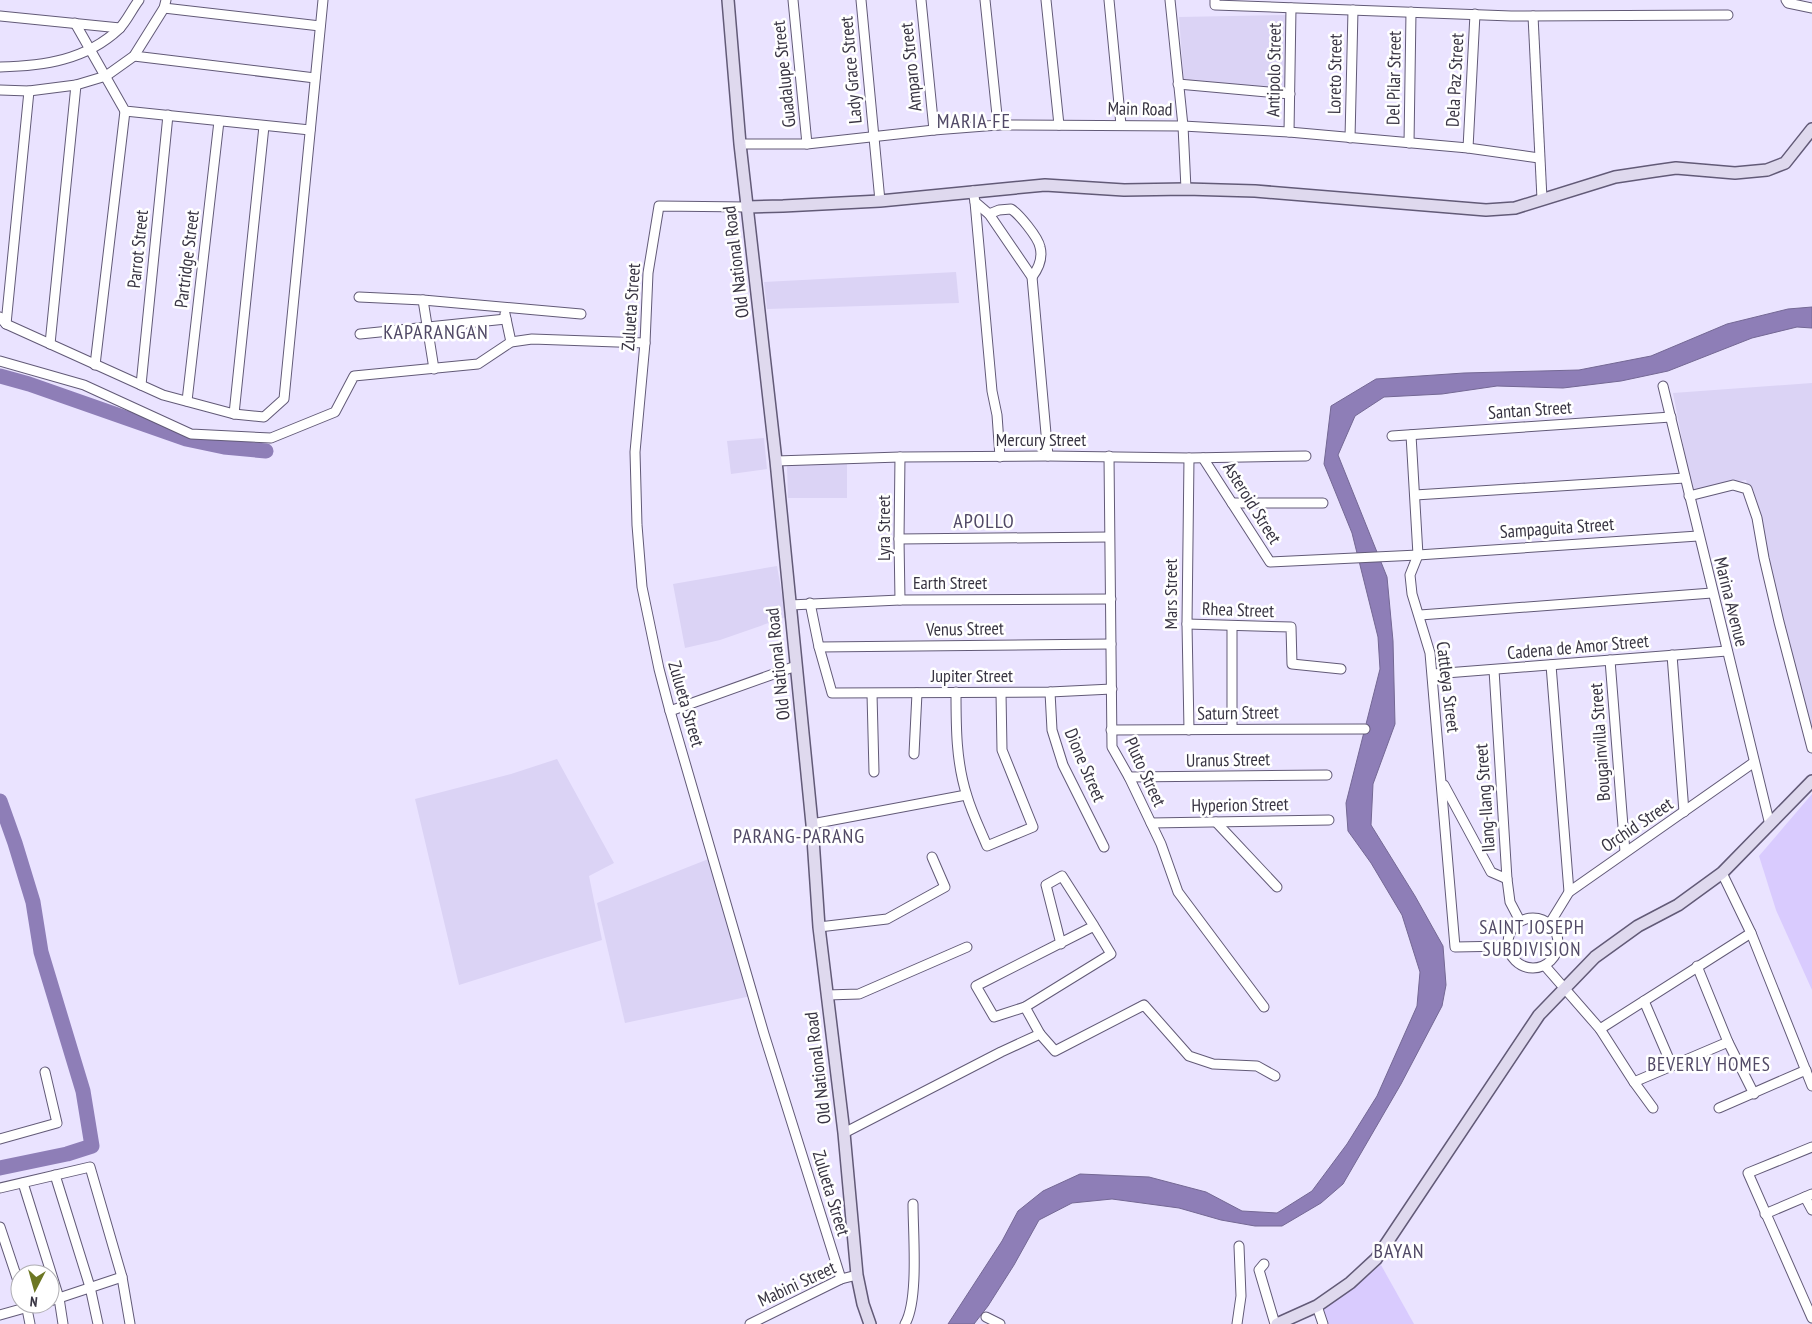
<svg xmlns="http://www.w3.org/2000/svg" width="1812" height="1324" font-family="'PT Sans Narrow',sans-serif">
<rect width="100%" height="100%" fill="#eae3ff"/>
<g fill="#dbd3f5">
<polygon points="1288,15 1288,92 1184,83 1179,17"/>
<polygon points="956,272 959,303 767,309 764,282"/>
<polygon points="1812,383 1812,733 1746,480 1692,490 1673,393"/>
<polygon points="764,438 767,469 731,474 727,441"/>
<polygon points="847,464 847,498 788,498 787,465"/>
<polygon points="777,566 786,617 720,640 685,648 673,584"/>
<polygon points="557,759 614,863 589,876 602,940 459,985 415,799 511,774"/>
<polygon points="711,858 751,996 625,1023 597,903"/>
</g>
<g fill="#d9cbfe">
<polygon points="1812,794 1812,990 1776,910 1759,856"/>
<polygon points="1381,1265 1414,1324 1326,1324 1320,1310"/>
</g>
<polygon fill="#8e7eb7" stroke="#746894" points="1812,307 1812,328 1797,327 1752,338 1668,371 1621,381 1563,388 1497,386 1442,394 1384,397 1355,416 1338,455 1387,577 1393,641 1395,724 1373,784 1371,825 1415,896 1443,946 1446,985 1442,1006 1401,1084 1343,1184 1321,1203 1282,1226 1255,1226 1221,1220 1179,1208 1112,1199 1072,1203 1039,1220 1014,1265 988,1306 974,1324 948,1324 1002,1241 1018,1211 1043,1191 1080,1174 1149,1177 1206,1192 1242,1211 1277,1213 1312,1191 1347,1144 1377,1096 1417,1006 1420,972 1402,915 1371,863 1348,831 1346,803 1380,669 1378,637 1352,533 1324,464 1331,406 1376,379 1464,373 1579,370 1651,356 1727,324 1788,309"/>
<g fill="none" stroke-linecap="round" stroke-linejoin="round">
<g stroke="#8e7eb7" stroke-width="15">
<polyline points="0,376 29,384 186,439 224,447 266,451"/>
<polyline points="0,801 15,843 33,902 41,952 83,1091 92,1146 67,1154 0,1168"/>
</g>
<g stroke="#625a77" stroke-width="11">
<g id="street">
<polyline points="793,0 807,144"/>
<polyline points="861,0 880,201"/>
<polyline points="921,0 934,130"/>
<polyline points="985,0 998,125"/>
<polyline points="1046,0 1059,125"/>
<polyline points="1109,0 1121,125"/>
<polyline points="1170,0 1183,126 1186,189"/>
<polyline points="1215,0 1215,5 1511,16 1728,15"/>
<polyline points="1786,0 1788,3 1812,8"/>
<polyline points="164,8 320,26"/>
<polyline points="0,16 120,28"/>
<polyline points="1533,16 1542,199"/>
<polyline points="75,23 125,111 310,130"/>
<polyline points="134,56 315,78"/>
<path d="M0,67C44,66 86,60 119,29C127,21 132,9 139,0"/>
<polyline points="1178,84 1290,94"/>
<polyline points="0,90 29,91 76,85 106,76 134,56 164,8 166,0"/>
<polyline points="1289,132 1291,8"/>
<polyline points="1350,138 1353,10"/>
<polyline points="1409,143 1411,12"/>
<polyline points="740,144 807,144 934,130 998,125 1183,126 1289,132 1468,148 1539,158"/>
<polyline points="1468,148 1475,14"/>
<polyline points="973,191 975,202 989,214 1032,277 1048,456"/>
<polyline points="975,202 992,391 997,415 1000,457"/>
<polyline points="747,207 659,206 648,273 645,343 635,452 637,525 642,587 659,669 670,711 764,1034 841,1279"/>
<path d="M989,214L999,210L1011,209C1019,214 1038,237 1040,247C1043,258 1038,269 1032,277"/>
<polyline points="359,297 423,300 581,314"/>
<polyline points="423,300 434,369"/>
<polyline points="505,314 511,342"/>
<polyline points="0,317 6,324 163,395 234,414 264,417 284,399 323,0"/>
<polyline points="6,324 29,91"/>
<polyline points="360,334 506,319"/>
<polyline points="50,344 76,85"/>
<polyline points="0,361 84,385 191,434 271,438 335,412 354,376 478,364 511,342 532,339 645,343"/>
<polyline points="95,365 125,111"/>
<polyline points="141,385 168,115"/>
<polyline points="1663,386 1770,825"/>
<polyline points="187,401 219,121"/>
<polyline points="234,414 264,126"/>
<polyline points="1411,435 1418,555 1410,575 1412,594 1430,653 1455,947 1508,946"/>
<polyline points="1392,436 1671,417"/>
<polyline points="1109,456 1112,747 1129,777 1161,844 1178,892 1264,1007"/>
<polyline points="1203,458 1270,562 1418,555 1698,536"/>
<polyline points="776,461 900,457 1048,456 1189,458 1306,456"/>
<polyline points="1415,495 1685,478"/>
<polyline points="1689,496 1733,485 1747,489 1757,518 1764,558 1779,622 1812,748"/>
<polyline points="1232,503 1323,503"/>
<polyline points="899,539 1109,537"/>
<polyline points="900,600 899,539 900,457"/>
<polyline points="810,603 819,647 832,693 1050,692 1112,689"/>
<polyline points="790,605 900,600 1111,599"/>
<polyline points="1420,615 1712,593"/>
<polyline points="1187,624 1291,627 1292,664 1341,669"/>
<polyline points="819,647 1111,644"/>
<polyline points="1672,655 1684,812"/>
<polyline points="1610,660 1625,852"/>
<polyline points="1551,665 1569,892"/>
<polyline points="1494,670 1507,879 1510,902 1520,921"/>
<polyline points="1433,674 1727,651"/>
<path d="M956,692C956,727 956,762 967,796C972,813 980,829 987,846L1033,827L1002,750L1001,693"/>
<polyline points="1050,692 1052,730 1063,765 1104,847"/>
<polyline points="872,694 874,772"/>
<polyline points="670,711 796,666"/>
<polyline points="1232,728 1232,627"/>
<polyline points="1111,730 1365,729"/>
<polyline points="1189,730 1187,624 1189,458"/>
<polyline points="914,754 917,693"/>
<polyline points="1129,777 1327,775"/>
<polyline points="1444,785 1491,872 1507,879"/>
<polyline points="1216,822 1277,887"/>
<polyline points="1151,823 1329,820"/>
<polyline points="812,824 966,795"/>
<polyline points="1722,873 1751,933 1812,1086"/>
<circle cx="1533" cy="943" r="25"/>
<polyline points="1550,923 1569,892 1753,763"/>
<polyline points="819,927 887,919 945,887 932,857"/>
<polyline points="1061,944 1046,885 1062,876 1094,926 1111,954 1025,1007 994,1017 976,986 1094,926"/>
<polyline points="1545,966 1600,1029 1634,1082 1653,1108"/>
<polyline points="1697,966 1728,1042 1754,1094"/>
<polyline points="827,995 859,994 967,947"/>
<polyline points="1644,1001 1672,1066"/>
<polyline points="1025,1007 1040,1034"/>
<polyline points="1600,1029 1751,933"/>
<polyline points="1634,1082 1728,1042"/>
<polyline points="1719,1108 1806,1070"/>
<polyline points="844,1133 1001,1052 1040,1034 1055,1051 1144,1005 1189,1056 1213,1064 1257,1066 1275,1076"/>
<polyline points="0,1139 57,1123 45,1072"/>
<polyline points="1812,1147 1748,1173 1812,1318"/>
<polyline points="55,1175 90,1287 98,1324"/>
<polyline points="23,1183 59,1298 63,1324"/>
<polyline points="0,1188 90,1167 122,1277 130,1324"/>
<polyline points="1805,1197 1812,1210"/>
<polyline points="1765,1214 1812,1194"/>
<polyline points="0,1227 20,1287"/>
<polyline points="1264,1264 1259,1270 1275,1324"/>
<polyline points="50,1301 122,1277"/>
<polyline points="26,1304 30,1324"/>
<polyline points="1317,1306 1323,1324"/>
<polyline points="0,1315 39,1304"/>
<polyline points="986,1317 1000,1324"/>
<polyline points="750,1324 841,1279 857,1275"/>
<path d="M905,1324C919,1300 913,1233 913,1204"/>
<polyline points="1237,1324 1241,1296 1239,1246"/>
</g>
</g>
<g stroke="#625a77" stroke-width="14">
<g id="secondary">
<polyline points="728,0 740,144 776,461 812,824 819,927 844,1133 857,1275 863,1304 870,1324"/>
<polyline points="747,207 783,206 880,201 1045,185 1124,190 1186,189 1255,191 1486,210 1515,208 1615,177 1655,171 1676,168 1735,173 1767,170 1785,163 1812,129"/>
<polyline points="1277,1324 1317,1306 1350,1283 1376,1259 1539,1015 1595,957 1638,926 1678,905 1722,873 1812,781"/>
</g>
</g>
<use href="#street" stroke="#fff" stroke-width="9"/>
<use href="#secondary" stroke="#dfd9ee" stroke-width="11"/>
</g>
<g text-anchor="middle" stroke-width="5" stroke-linejoin="round" paint-order="stroke">
<g font-size="18" fill="#383442" stroke="#fff">
<text transform="translate(911 67) rotate(-96)" y="6">Amparo Street</text>
<text transform="translate(851 70) rotate(-95)" y="6">Lady Grace Street</text>
<text transform="translate(1274 70) rotate(-89)" y="6">Antipolo Street</text>
<text transform="translate(784 74) rotate(-96)" y="6">Guadalupe Street</text>
<text transform="translate(1335 74) rotate(-89)" y="6">Loreto Street</text>
<text transform="translate(1394 78) rotate(-89)" y="6">Del Pilar Street</text>
<text transform="translate(1455 80) rotate(-87)" y="6">Dela Paz Street</text>
<text transform="translate(1140 109) rotate(1)" y="6">Main Road</text>
<text transform="translate(138 249) rotate(-84)" y="6">Parrot Street</text>
<text transform="translate(187 259) rotate(-83)" y="6">Partridge Street</text>
<text transform="translate(736 262) rotate(-97)" y="6">Old National Road</text>
<text transform="translate(631 307) rotate(-86)" y="6">Zulueta Street</text>
<text transform="translate(1530 410) rotate(-4)" y="6">Santan Street</text>
<text x="1041" y="446">Mercury Street</text>
<text transform="translate(1252 503) rotate(58)" y="6">Asteroid Street</text>
<text transform="translate(884 528) rotate(-90)" y="6">Lyra Street</text>
<text transform="translate(1557 528) rotate(-4)" y="6">Sampaguita Street</text>
<text x="950" y="589">Earth Street</text>
<text transform="translate(1171 594) rotate(-90)" y="6">Mars Street</text>
<text transform="translate(1731 602) rotate(76)" y="6">Marina Avenue</text>
<text transform="translate(1238 610) rotate(2)" y="6">Rhea Street</text>
<text transform="translate(965 629) rotate(-1)" y="6">Venus Street</text>
<text transform="translate(1578 647) rotate(-5)" y="6">Cadena de Amor Street</text>
<text transform="translate(778 664) rotate(-96)" y="6">Old National Road</text>
<text x="972" y="682">Jupiter Street</text>
<text transform="translate(1448 687) rotate(83)" y="6">Cattleya Street</text>
<text transform="translate(686 704) rotate(74)" y="6">Zulueta Street</text>
<text transform="translate(1238 713) rotate(-1)" y="6">Saturn Street</text>
<text transform="translate(1600 742) rotate(-94)" y="6">Bougainvilla Street</text>
<text transform="translate(1228 760) rotate(-1)" y="6">Uranus Street</text>
<text transform="translate(1085 765) rotate(67)" y="6">Dione Street</text>
<text transform="translate(1145 772) rotate(65)" y="6">Pluto Street</text>
<text transform="translate(1485 798) rotate(-94)" y="6">Ilang-Ilang Street</text>
<text transform="translate(1240 805) rotate(-1)" y="6">Hyperion Street</text>
<text transform="translate(1637 825) rotate(-34)" y="6">Orchid Street</text>
<text transform="translate(818 1068) rotate(-97)" y="6">Old National Road</text>
<text transform="translate(831 1193) rotate(73)" y="6">Zulueta Street</text>
<text transform="translate(797 1284) rotate(-25)" y="6">Mabini Street</text>
</g>
<g font-size="19" letter-spacing="1" fill="#514966" stroke="#fff">
<text x="1532" y="934">SAINT JOSEPH<tspan x="1532" dy="22">SUBDIVISION</tspan></text>
<text x="1709" y="1071">BEVERLY HOMES</text>
</g>
<g font-size="20" letter-spacing="1" fill="#514966" stroke="#fff">
<text x="974" y="128">MARIA FE</text>
<text x="436" y="339">KAPARANGAN</text>
<text x="984" y="528">APOLLO</text>
<text x="799" y="843">PARANG-PARANG</text>
<text x="1399" y="1258">BAYAN</text>
</g>
</g>
<g transform="translate(35 1289) rotate(186)"><circle r="24" fill="#ffffff" stroke="#afaeb3"/>
<path d="M0-4L9 19L0 12L-9 19Z" fill="#6c7723"/>
<text y="-8" font-size="14" font-weight="bold" text-anchor="middle" fill="#383442">N</text>
</g>
</svg>
